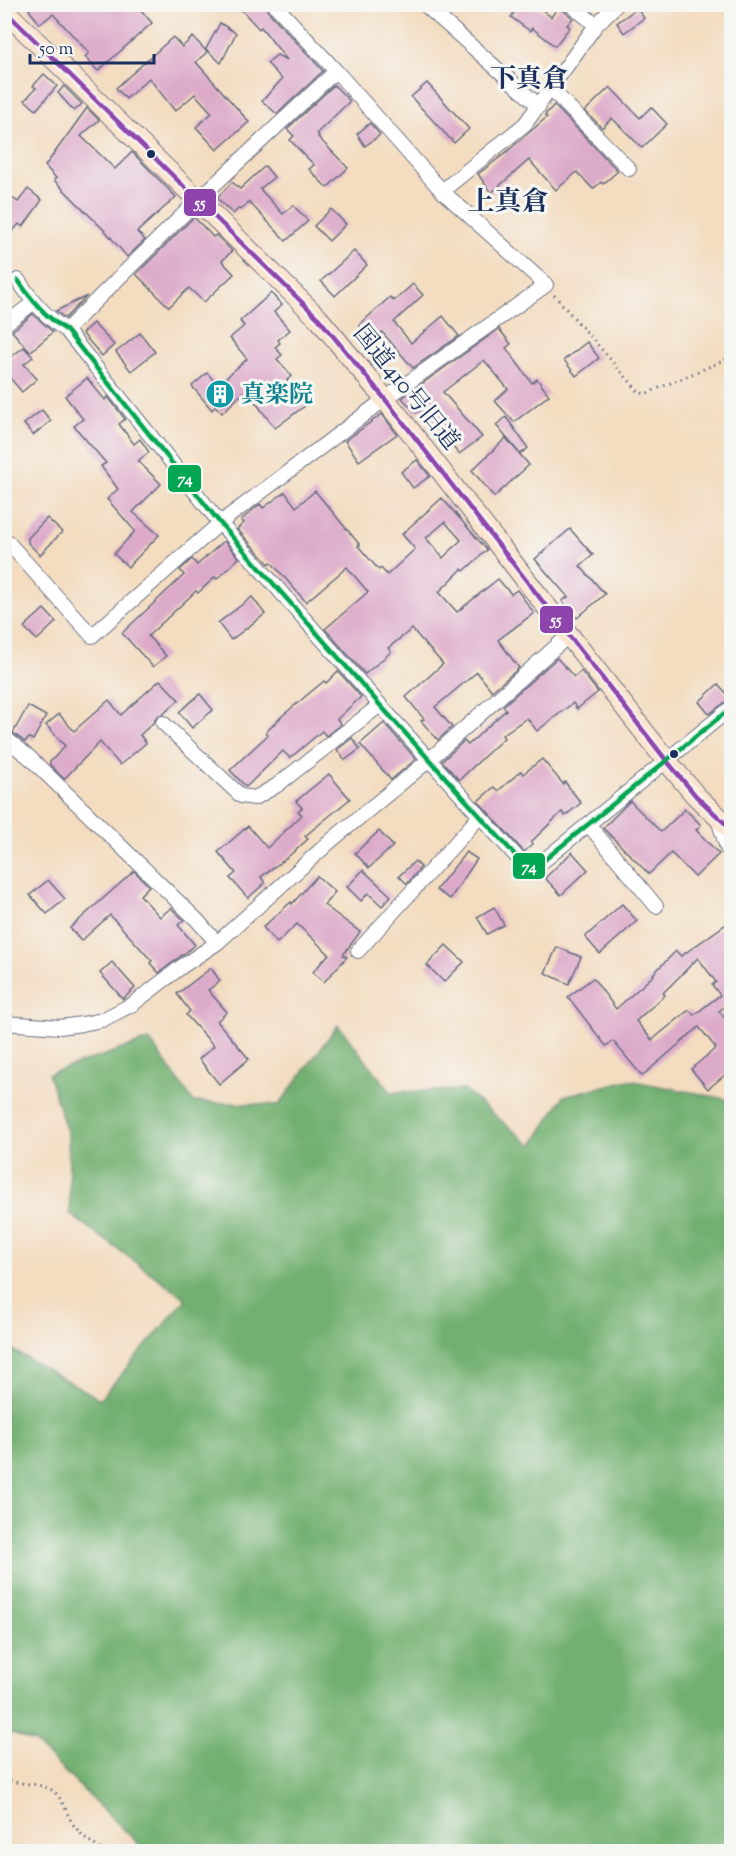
<svg xmlns="http://www.w3.org/2000/svg" width="736" height="1856" font-family="'Sorts Mill Goudy','Noto Serif JP',serif">
<rect width="100%" height="100%" fill="#f6f6f2"/>
<filter id="ink" filterUnits="userSpaceOnUse"><feTurbulence type="fractalNoise" baseFrequency=".0167" numOctaves="2"/><feDisplacementMap in="SourceGraphic" scale="12" xChannelSelector="R" yChannelSelector="G"/><feConvolveMatrix kernelMatrix="1 2 1 2 8 2 1 2 1" color-interpolation-filters="sRGB"/></filter>
<filter id="wash" filterUnits="userSpaceOnUse"><feTurbulence type="fractalNoise" baseFrequency=".008" numOctaves="4" result="noise"/><feDisplacementMap in="SourceGraphic" scale="24" xChannelSelector="R" yChannelSelector="G"/><feGaussianBlur stdDeviation="1.35" result="paint"/><feColorMatrix in="noise" values="0 0 0 0 0 0 0 0 0 0 0 0 0 0 0 0 0 1.4 0 .05"/><feComposite in="paint" operator="in"/></filter>
<g filter="url(#wash)">
<rect width="100%" height="100%" fill="#f3dcbf"/>
<polygon fill="#72b071" stroke="#467068" stroke-width="1.5" points="338,1025 391,1092 464,1090 532,1146 564,1096 629,1080 731,1100 732,1284 729,1290 732,1291 731,1851 146,1851 34,1742 5,1731 5,1346 100,1399 186,1299 70,1214 68,1135 48,1074 149,1040 194,1102 279,1105"/>
<g id="blocks">
<g fill="#ddabca" fill-rule="evenodd">
<polygon points="35,4 136,4 152,23 98,71 85,57 89,53 53,14 40,24 29,10"/>
<polygon points="236,4 265,4 267,10 323,71 277,114 262,101 282,79 267,63 277,55 287,60 261,27 259,29"/>
<polygon points="520,4 535,4 551,17 561,4 564,11 573,18 567,25 570,27 555,46 532,28 530,31 511,17"/>
<polygon points="637,8 644,18 624,33 617,23"/>
<polygon points="220,23 236,33 221,63 206,49"/>
<polygon points="173,37 182,47 193,37 207,52 196,62 249,122 217,150 196,127 212,113 195,94 175,111 149,78 126,99 116,88"/>
<polygon points="44,74 57,86 36,110 25,100 36,88 33,86"/>
<polygon points="427,83 469,129 454,143 411,97"/>
<polygon points="334,85 350,101 317,133 319,136 318,137 348,168 327,188 309,169 314,165 290,140 294,136 287,129"/>
<polygon points="64,86 82,104 74,111 58,93"/>
<polygon points="610,87 640,118 651,107 667,124 642,148 612,118 602,128 585,111"/>
<polygon points="554,105 618,171 603,184 601,182 593,189 577,172 556,190 529,160 491,193 478,174 503,155 547,117 545,115"/>
<polygon points="87,108 99,120 81,136 115,169 132,152 176,197 137,232 145,240 127,257 108,234 54,180 56,178 45,166"/>
<polygon points="370,123 380,135 365,146 357,134"/>
<polygon points="265,166 274,177 260,189 283,214 293,205 308,221 286,241 249,202 241,210 238,209 233,214 217,198 232,182 240,189"/>
<polygon points="28,189 42,200 23,227 19,224 4,242 4,205 11,197 18,202"/>
<polygon points="331,209 346,224 329,241 314,226"/>
<polygon points="194,217 213,237 216,235 232,251 222,261 234,274 204,302 189,288 169,307 136,274"/>
<polygon points="354,251 367,265 335,296 321,281"/>
<polygon points="413,284 423,295 394,322 411,343 443,316 459,336 413,368 382,332 373,340 359,325 390,297 394,301"/>
<polygon points="271,293 282,305 274,312 290,330 278,340 280,343 275,347 282,355 277,359 292,376 287,380 306,405 275,428 246,390 222,413 215,406 212,410 192,386 207,373 218,385 247,359 230,338 244,326 240,321"/>
<polygon points="87,296 65,318 56,311"/>
<polygon points="33,314 53,332 30,352 12,331"/>
<polygon points="93,323 114,345 102,356 82,333"/>
<polygon points="499,329 511,344 506,348 532,383 537,379 549,395 514,422 495,401 508,389 484,360 443,392 482,437 459,454 420,409 416,413 402,398"/>
<polygon points="140,333 155,352 131,371 116,352"/>
<polygon points="587,342 599,358 576,376 564,360"/>
<polygon points="24,347 33,357 24,364 37,379 22,392 4,371 4,362"/>
<polygon points="87,378 105,400 108,397 125,419 119,424 134,444 140,439 149,452 138,461 161,484 133,512 159,535 128,567 114,554 135,531 107,499 118,489 101,466 106,463 74,426 83,419 65,396"/>
<polygon points="42,410 51,421 33,435 24,424"/>
<polygon points="382,414 397,434 359,461 345,441"/>
<polygon points="506,417 528,448 520,454 496,425"/>
<polygon points="506,438 529,465 494,497 472,470"/>
<polygon points="417,460 430,476 413,488 401,472"/>
<path d="M315,491L360,545L358,546L379,570L381,568L387,575L415,549L402,534L442,498L487,550L464,571L462,569L439,592L457,612L498,579L511,594L517,590L534,613L498,640L519,668L492,691L477,672L435,707L452,727L438,740L421,721L424,719L406,697L443,664L412,629L388,648L391,652L365,674L325,629L368,592L347,567L306,602L271,562L269,564L237,529L244,523L241,520L260,504L263,508L285,492L296,507ZM445,522L461,540L443,558L426,538Z"/>
<polygon points="47,518 62,532 40,555 28,543 28,538"/>
<polygon points="570,529 593,555 580,566 605,594 577,618 562,601 568,597 535,559"/>
<polygon points="224,541 239,558 217,579 215,577 198,593 196,591 148,636 166,656 153,667 122,633 184,575 180,570 192,559 197,565"/>
<polygon points="252,597 265,614 231,640 218,623"/>
<polygon points="44,609 56,622 37,640 24,627"/>
<polygon points="557,658 574,677 581,671 598,692 577,709 573,703 537,731 527,718 502,735 504,738 459,780 442,761 464,741 468,745 506,710 503,706"/>
<polygon points="338,671 361,697 337,719 341,724 326,736 322,731 290,758 283,751 246,787 230,770 268,735 266,732 282,716 324,681 326,683"/>
<polygon points="160,680 179,700 163,714 157,716 154,722 140,735 146,743 120,765 100,742 64,779 50,765 50,762 65,746 46,725 59,714 74,731 109,700 121,715"/>
<polygon points="718,684 731,698 709,714 699,702"/>
<polygon points="200,694 213,710 192,728 179,712"/>
<polygon points="28,706 46,716 33,740 29,738 25,742 13,733"/>
<polygon points="384,723 416,759 391,780 360,744"/>
<polygon points="352,738 360,749 345,760 337,750"/>
<polygon points="542,759 563,784 565,782 581,803 565,816 562,812 531,842 533,844 524,852 478,801 494,787 498,791 521,771 523,774"/>
<polygon points="329,774 350,799 305,836 308,839 289,856 261,877 265,883 248,898 230,878 236,873 218,852 248,826 267,848 302,815 298,811 302,808 296,801"/>
<polygon points="630,801 661,832 685,809 701,825 696,830 719,854 695,877 671,853 649,874 603,828"/>
<polygon points="379,831 393,846 369,868 355,853"/>
<polygon points="466,852 477,859 450,899 436,890"/>
<polygon points="572,852 588,870 561,895 545,878"/>
<polygon points="415,861 421,867 407,884 399,876"/>
<polygon points="363,870 391,896 382,906 368,893 361,901 347,887"/>
<polygon points="134,871 149,886 140,895 160,917 171,908 184,920 178,925 195,945 159,973 150,963 152,961 110,915 81,941 70,928"/>
<polygon points="317,876 335,892 324,905 360,932 343,955 347,957 324,982 313,972 329,954 297,924 277,943 263,927 291,902 292,904"/>
<polygon points="48,880 65,899 47,914 30,895"/>
<polygon points="622,904 637,921 600,954 585,937"/>
<polygon points="494,907 504,925 487,934 477,917"/>
<path d="M732,920V1009L728,1004L719,1011L732,1027V1069L708,1089L691,1069L716,1048L699,1027L642,1076L613,1041L606,1046L568,997L593,978L616,1009L654,975L653,974L676,951L681,956ZM698,958L716,982L712,985L720,995L694,1015L689,1010L652,1040L636,1021L665,995L663,993Z"/>
<polygon points="446,945 464,962 444,982 427,965"/>
<polygon points="557,947 581,957 569,984 545,973"/>
<polygon points="112,962 135,988 123,999 100,973"/>
<polygon points="211,968 220,981 208,990 227,1012 217,1021 249,1059 219,1084 199,1059 214,1046 186,1015 190,1011 177,994"/>
</g>
</g>
</g>
<g filter="url(#ink)">
<use href="#blocks" fill-opacity="0" stroke="#676c80" stroke-width="1.5"/>
<g fill="none" stroke-linecap="round" stroke-linejoin="round">
<g stroke="#676c80" stroke-width="16">
<g id="street">
<polyline points="424,4 539,106"/>
<polyline points="570,4 596,25"/>
<polyline points="551,89 629,169"/>
<polyline points="442,191 525,124 596,25 617,4"/>
<path d="M18,280C32,301 45,316 66,330L220,523L380,705L525,866H537L732,707"/>
<polyline points="4,325 33,303"/>
<polyline points="66,330 198,200 336,71"/>
<polyline points="4,538 92,636 220,523 385,399 546,285 442,191 336,71 274,4"/>
<polyline points="163,723 241,796 255,798 276,786 380,705"/>
<polyline points="4,737 30,758 197,920 217,943"/>
<polyline points="718,819 727,848 732,854"/>
<polyline points="588,824 656,906"/>
<polyline points="358,951 480,816"/>
<polyline points="4,1023 60,1027 82,1024 102,1020 133,1004 181,967 217,943 333,839 429,760 569,635"/>
</g>
</g>
<g stroke="#676c80" stroke-width="22">
<polyline id="secondary" points="4,10 319,319 385,399 666,760 696,796 732,830"/>
</g>
<g stroke="#676c80" stroke-width="3" stroke-dasharray="1.5 4.5" stroke-linecap="butt">
<polyline points="554,295 639,392 645,394 732,357"/>
<path d="M4,1779C19,1785 36,1782 50,1789C64,1796 66,1817 76,1828C84,1838 94,1845 105,1852"/>
</g>
<use href="#street" stroke="#fff" stroke-width="14"/>
<use href="#secondary" stroke="#fbe5cf" stroke-width="20"/>
<g stroke="#f6f6f2" stroke-width="9">
<polyline id="bus-1" points="4,10 319,319 385,399 666,760 696,796 732,830"/>
</g>
<g stroke="#f6f6f2" stroke-width="9">
<path id="bus-2" d="M18,280C32,301 45,316 66,330L220,523L380,705L525,866H537L732,707"/>
</g>
<use href="#bus-1" stroke="#8e44ad" stroke-width="4.5"/>
<use href="#bus-2" stroke="#00a651" stroke-width="4.5"/>
</g>
</g>
<defs>
<g id="building-disc" transform="scale(1.5)"><circle r="9.5" fill="#0f9aa8" stroke="#f6f6f2"/><path d="M-4-6H4V6H1V3H-1V6H-4ZM-2.5-4.3h1.7v1.8h-1.7ZM.8-4.3h1.7v1.8H.8ZM-2.5-1h1.7V.8h-1.7ZM.8-1h1.7V.8H.8Z" fill="#fff"/></g>
</defs>
<g fill-rule="evenodd">
<use href="#building-disc" x="220" y="394"/>
</g>
<g fill="#1b2f5e" stroke="#f6f6f2" stroke-width="2">
<circle cx="151" cy="154" r="5"/>
<circle cx="674" cy="754" r="5"/>
</g>
<g text-anchor="middle" stroke-width="6" stroke-linejoin="round" paint-order="stroke">
<g font-size="24" fill="#1b2f5e" stroke="#f6f6f2">
<text transform="translate(407 387) rotate(51)" y="8">国道410号旧道</text>
</g>
<g font-size="24" font-weight="bold" fill="#0d838f" stroke="#f6f6f2" text-anchor="start">
<text x="241" y="402">真楽院</text>
</g>
<g font-size="26" font-weight="bold" fill="#1b2f5e" stroke="#f6f6f2">
<text x="529" y="87">下真倉</text>
</g>
<g font-size="27" font-weight="bold" fill="#1b2f5e" stroke="#f6f6f2">
<text x="508" y="210">上真倉</text>
</g>
</g>
<g stroke="#f6f6f2" stroke-width="2">
<rect x="183" y="188" width="34" height="29" rx="6" fill="#8e44ad"/>
<rect x="167" y="464" width="35" height="29" rx="6" fill="#00a651"/>
<rect x="539" y="605" width="35" height="29" rx="6" fill="#8e44ad"/>
<rect x="512" y="852" width="34" height="28" rx="6" fill="#00a651"/>
</g>
<g font-size="16" text-anchor="middle" font-weight="bold" fill="#fff">
<text x="200" y="208">55</text>
<text x="185" y="484">74</text>
<text x="556" y="625">55</text>
<text x="529" y="872">74</text>
</g>
<rect width="736" height="1856" fill="none" stroke="#f6f6f2" stroke-width="24"/>
<path d="M30 54v9h124v-9" fill="none" stroke="#1b2f5e" stroke-width="3"/>
<text x="39" y="54" font-size="18" fill="#1b2f5e" stroke="#f6f6f2" stroke-width="4.5" paint-order="stroke">50 m</text>
</svg>
